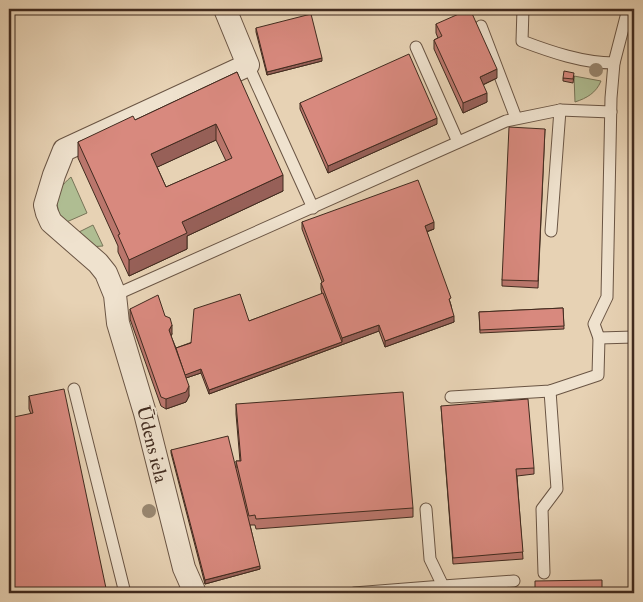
<svg xmlns="http://www.w3.org/2000/svg" width="643" height="602" font-family="'IM FELL Double Pica',serif">
<rect width="100%" height="100%" fill="#e7d2b4"/>
<filter id="stains"><feTurbulence type="fractalNoise" baseFrequency=".004" numOctaves="4"/><feColorMatrix values="0 0 0 0 .2 0 0 0 0 .09 0 0 0 0 .02 0 0 0 .5 -.17"/></filter>
<radialGradient id="worn" r=".72"><stop offset=".6" stop-color="#630" stop-opacity="0"/><stop offset="1" stop-color="#630" stop-opacity=".3"/></radialGradient>
<g fill="#afbd92" stroke="#787458">
<path d="M574,76L601,81C596,93 587,98 575,102Z"/>
<path d="M71,177L87,213L62,224C56,203 52,193 71,177Z"/>
<polygon points="93,225 103,246 88,247 73,235"/>
</g>
<g fill="none" stroke-linecap="round" stroke-linejoin="round">
<g stroke="#6a5544" stroke-width="13">
<g id="lane">
<path d="M523,9L522,41C551,52 583,63 614,63"/>
<polyline points="481,26 516,118"/>
<polyline points="416,47 458,142"/>
<polyline points="248,65 313,208"/>
<polyline points="551,231 560,110"/>
<polyline points="115,295 506,121 560,110 611,112"/>
<polyline points="599,338 634,337"/>
<polyline points="74,389 125,593"/>
<polyline points="451,397 550,391 598,375 599,338 594,324 607,297 611,98 614,63 628,9"/>
<polyline points="544,573 542,509 557,489 550,391"/>
<polyline points="444,592 443,586 514,581"/>
<polyline points="354,593 443,586 430,559 426,509"/>
</g>
</g>
<g stroke="#6a5544" stroke-width="24">
<polyline id="street" points="195,593 184,568 145,413 118,323 115,295 106,273 98,263 51,222 47,213 45,205 54,175 64,150 248,65 225,9"/>
</g>
<use href="#lane" stroke="#efe2ce" stroke-width="11"/>
<use href="#street" stroke="#efe2ce" stroke-width="22"/>
</g>
<g fill="#98866f">
<circle cx="596" cy="70" r="7"/>
<circle cx="149" cy="511" r="7"/>
</g>
<g fill="#ba766c" stroke="#412b1f" fill-rule="evenodd">
<polygon points="436,24 497,78 483,85 487,102 463,113 434,49 434,40 438,38 436,33"/>
<polygon points="256,28 322,61 267,75 256,32"/>
<path d="M237,72L283,191L187,236V249L129,276L118,252V246L78,158V142L135,120ZM216,140L226,161L166,187L157,167Z"/>
<polygon points="574,76 573,83 563,81 563,78"/>
<polygon points="300,103 437,124 328,173 300,109"/>
<polygon points="545,129 538,288 502,286 502,280"/>
<polygon points="302,222 434,229 427,232 451,305 454,322 385,347 379,331 209,394 201,373 186,378 189,396 186,402 166,409 161,406 130,319 130,309 165,316 172,334 171,336 176,348 322,294 321,289 321,283 322,282 302,229"/>
<polygon points="563,308 564,329 480,333 479,312"/>
<polygon points="29,396 107,593 9,593 31,414 29,409"/>
<polygon points="236,404 413,508 413,517 256,529 255,525 250,525 260,569 205,584 171,453 171,450 236,468 236,461 240,461 236,414"/>
<polygon points="441,406 534,468 534,474 517,476 523,559 453,564"/>
</g>
<g fill="#976058" stroke="#412b1f">
<polygon points="322,58 322,61 267,75 267,72"/>
<polygon points="497,69 497,78 480,86 480,77"/>
<polygon points="487,93 487,102 463,113 463,103"/>
<polygon points="437,118 437,124 328,173 328,166"/>
<polygon points="216,124 216,140 151,170 151,154"/>
<polygon points="283,175 283,191 187,236 187,249 129,276 129,260 182,222"/>
<polygon points="434,222 434,229 425,232 425,226"/>
<polygon points="454,316 454,322 385,347 385,341"/>
<polygon points="172,325 172,334 169,339 169,330"/>
<polygon points="379,325 379,331 209,394 209,390 342,342 342,338"/>
<polygon points="201,369 201,373 183,379 183,375"/>
<polygon points="189,386 189,396 186,402 166,409 166,399"/>
<polygon points="260,566 260,569 205,584 205,580"/>
<polygon points="64,588 64,593 56,593 56,590"/>
</g>
<g fill="#d8897e" stroke="#412b1f" fill-rule="evenodd">
<polygon points="470,9 497,69 480,77 487,93 463,103 434,40 442,36 436,24"/>
<polygon points="311,14 322,58 267,72 256,28"/>
<polygon points="409,54 437,118 328,166 300,103"/>
<polygon points="564,71 574,73 573,79 563,78"/>
<path d="M237,72L283,175L182,222L187,233L129,260L118,235L120,234L78,142L133,116L135,120ZM216,124L232,158L166,187L151,154Z"/>
<polygon points="509,127 545,129 538,281 502,280"/>
<polygon points="418,180 434,222 425,226 451,298 449,299 454,316 385,341 379,325 342,338 321,283 324,281 302,222"/>
<polygon points="323,293 342,342 209,390 201,369 185,375 176,348 191,343 194,309 240,294 249,321"/>
<polygon points="158,295 165,316 170,318 172,325 169,330 189,386 186,392 166,399 161,397 130,309"/>
<polygon points="563,308 564,326 480,330 479,312"/>
<polygon points="64,389 107,593 65,593 64,588 56,590 56,593 9,593 9,418 33,413 29,396"/>
<polygon points="403,392 413,508 256,519 255,515 249,516 236,461 241,461 236,404"/>
<polygon points="528,399 534,468 516,469 523,552 453,558 441,406"/>
<polygon points="228,436 260,566 205,580 171,450"/>
<polygon points="602,580 602,593 535,593 535,581"/>
</g>
<g text-anchor="middle" stroke-width="4.5" stroke-linejoin="round" paint-order="stroke">
<g font-size="19" fill="#412b1f" stroke="#efe2ce">
<text transform="translate(153 444) rotate(76)" y="7">Ūdens iela</text>
</g>
</g>
<rect width="643" height="602" fill="none" stroke="#e7d2b4" stroke-width="30"/>
<rect x="10" y="10" width="623" height="582" fill="none" stroke="#412b1f" stroke-width="2.5"/>
<rect x="15" y="15" width="613" height="572" fill="none" stroke="#412b1f"/>
<rect width="100%" height="100%" filter="url(#stains)"/>
<rect width="100%" height="100%" fill="url(#worn)"/>
</svg>
